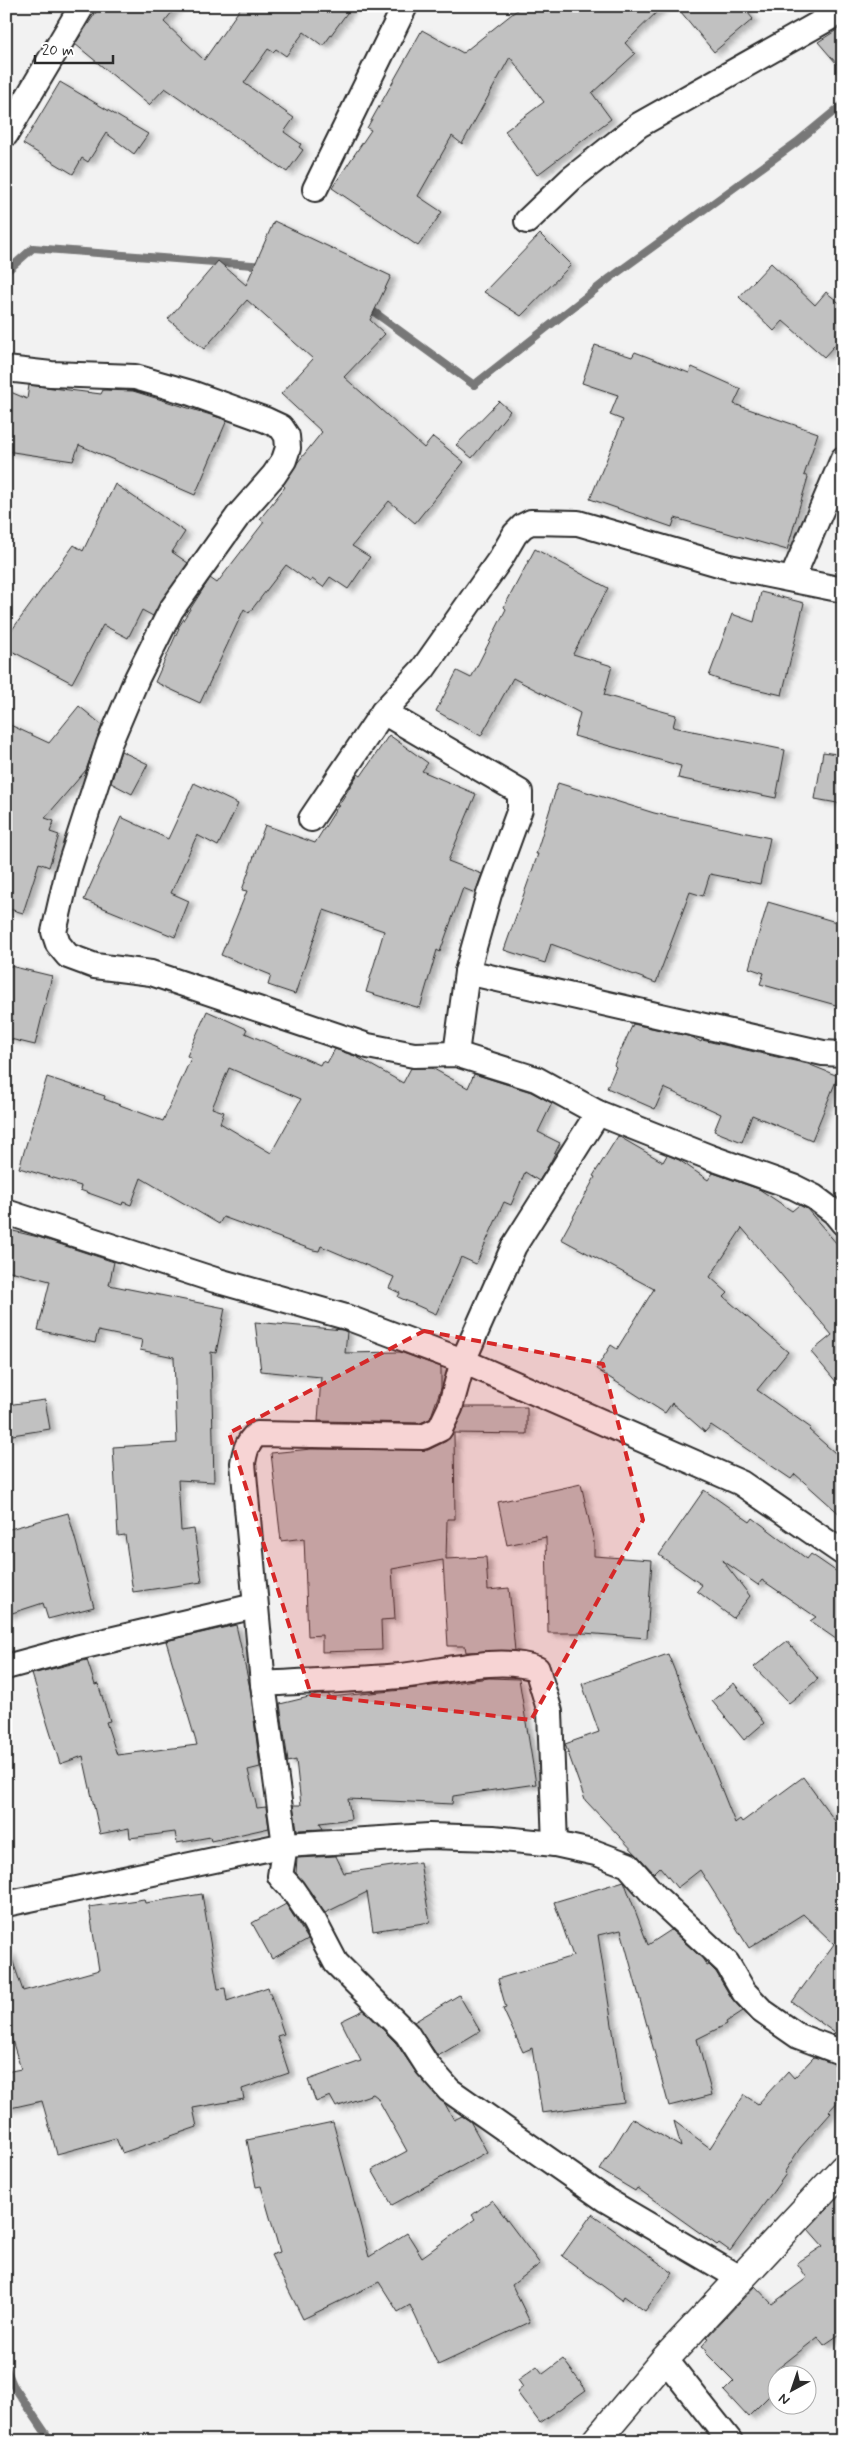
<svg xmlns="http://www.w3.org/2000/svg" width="849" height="2447" font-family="Mynerve,sans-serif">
<defs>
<filter id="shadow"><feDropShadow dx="5.5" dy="3" stdDeviation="2.5" flood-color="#0004"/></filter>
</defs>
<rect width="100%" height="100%" fill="#f2f2f2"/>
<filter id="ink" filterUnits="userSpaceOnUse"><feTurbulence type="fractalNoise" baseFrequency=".02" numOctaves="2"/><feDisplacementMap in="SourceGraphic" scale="10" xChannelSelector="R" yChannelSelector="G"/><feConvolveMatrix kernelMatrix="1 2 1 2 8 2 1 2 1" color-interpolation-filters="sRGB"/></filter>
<g filter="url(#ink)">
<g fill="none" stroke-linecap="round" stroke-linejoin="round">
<g stroke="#787878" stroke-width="8">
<polyline points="6,272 33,248 265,266"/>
<polyline points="366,306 474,385 610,278 797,142 843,104"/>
<polyline points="6,2368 13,2385 51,2441"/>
</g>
</g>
<g fill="#c1c1c1" stroke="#2b2b2b" fill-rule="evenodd" filter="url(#shadow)">
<polygon points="100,6 177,6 164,22 204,60 242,6 352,6 323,46 304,32 286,56 276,49 273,52 268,49 244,83 294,118 284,132 301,144 299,147 303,150 287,172 165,88 149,105 75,44"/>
<polygon points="522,6 663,6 625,43 635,54 592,93 611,119 537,175 505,131 544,102 510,57 462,144 452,136 418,196 442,212 418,246 332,188 371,130 367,128 422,30 463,53"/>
<polygon points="676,6 742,6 753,19 714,52"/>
<polygon points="843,26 843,71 818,42"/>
<polygon points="60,82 148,134 134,154 106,133 88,162 82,158 73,174 23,144"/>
<polygon points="274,221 391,276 370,320 385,334 344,377 424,448 433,437 464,462 415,523 389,501 352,546 370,557 348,589 330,577 323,587 312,579 310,582 286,565 249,613 244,609 200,703 155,682 179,628 178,628 210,578 217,583 264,522 260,519 285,487 283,485 298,462 322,432 281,394 313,359 247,300 204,349 168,319 218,261 246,285"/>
<polygon points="540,234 571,265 521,316 484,292"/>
<polygon points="771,263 815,305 826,292 843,306 843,336 824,357 783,321 774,331 739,297"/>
<polygon points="595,345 632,357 635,352 689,373 692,367 741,389 734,404 818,433 804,475 808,477 787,550 675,518 672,527 590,499 623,420 610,415 618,395 582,383"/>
<polygon points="29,385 101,394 103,390 133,391 227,420 195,495 79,445 73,461 6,451 6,390 27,399"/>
<polygon points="499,401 510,411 472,458 456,445"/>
<polygon points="115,484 185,532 172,552 188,563 153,616 142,610 128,638 103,625 72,683 6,648 6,638 74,545 83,551"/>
<polygon points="535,549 608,588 573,654 612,666 604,695 676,715 673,727 785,750 776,798 678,778 681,766 574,736 580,713 513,678 481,736 436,711 457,671 471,678 506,609 504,607"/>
<polygon points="761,592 804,603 782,695 729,683 709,676 732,614 754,622"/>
<polygon points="79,706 102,725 86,770 45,818 54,821 50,832 59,835 49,867 39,863 23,913 6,908 6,723 49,743"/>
<polygon points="389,735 428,763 422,771 476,794 448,861 482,874 475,893 463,888 440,952 437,950 420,1008 366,992 384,931 324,910 295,994 268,985 271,975 221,955 247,891 242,890 265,825 315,843 358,774 361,776"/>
<polygon points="121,751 148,764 132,794 111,783"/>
<polygon points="823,752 843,755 843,804 815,799"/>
<polygon points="194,783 238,804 218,846 197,835 171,893 189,901 175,937 84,900 121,817 168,839"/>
<polygon points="558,783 654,813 770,838 760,884 710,874 703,896 690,892 656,983 551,944 545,963 504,950 538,854 536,854"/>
<polygon points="768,902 843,924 843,1007 760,984 764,973 749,968"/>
<polygon points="6,965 52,976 35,1045 6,1038"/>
<path d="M207,1011L247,1029L245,1033L320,1065L322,1061L327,1063L335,1049L355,1056L403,1083L411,1068H432L468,1088L474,1074L531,1092L552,1103L538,1132L560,1143L550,1163L539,1181L525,1172L511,1205L504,1202L476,1264L461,1257L436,1314L398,1297L400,1293L389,1288L394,1277L321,1246L319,1251L313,1250L223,1217L219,1224L141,1178L131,1205L123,1202L122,1205L80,1190L81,1186L19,1168L47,1077L105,1096L104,1099L163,1121L191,1058L187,1056ZM229,1068L301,1099L271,1153L220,1123L224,1112L212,1108Z"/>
<polygon points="633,1024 692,1037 701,1042 702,1040 808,1064 838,1076 812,1140 752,1115 742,1142 714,1131 721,1114 664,1088 655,1109 607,1088 616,1067 614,1065"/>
<polygon points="618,1136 663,1162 667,1155 679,1160 708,1180 713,1173 759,1189 792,1211 799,1205 807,1209 843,1251 843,1390 811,1352 832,1335 742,1228 710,1277 728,1293 724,1297 788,1352 757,1390 811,1428 809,1430 843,1460 843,1517 795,1474 791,1479 711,1425 705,1432 672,1403 665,1413 596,1369 611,1345 617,1349 654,1289 561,1239 595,1177 593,1176"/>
<polygon points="9,1230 38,1237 114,1262 109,1285 225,1308 216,1353 211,1352 214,1482 178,1480 181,1531 194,1529 202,1582 133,1592 125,1535 118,1536 113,1447 177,1443 174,1357 140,1350 142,1340 98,1331 95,1343 38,1330 50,1281 6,1270 6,1241"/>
<polygon points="255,1322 343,1330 347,1332 345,1353 400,1352 441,1367 441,1388 430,1419 420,1423 318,1421 321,1377 261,1371"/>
<polygon points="45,1400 50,1429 6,1436 6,1405"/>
<polygon points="465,1407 527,1407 527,1434 454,1433 455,1519 447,1519 446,1559 486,1557 488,1590 509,1588 515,1651 466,1652 465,1646 448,1646 443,1560 392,1569 395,1619 381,1620 382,1650 322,1652 322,1635 308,1636 304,1538 281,1541 271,1453 311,1449 428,1450 446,1441 452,1435"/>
<polygon points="581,1484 594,1542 594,1556 652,1560 647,1638 584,1633 548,1633 546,1537 507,1545 498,1502"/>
<polygon points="704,1490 750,1522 753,1518 807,1559 811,1554 843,1576 843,1644 810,1621 816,1617 762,1580 758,1585 722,1560 750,1596 733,1618 697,1591 702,1585 659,1555"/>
<polygon points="68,1513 94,1607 48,1619 43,1603 6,1615 6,1530"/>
<polygon points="236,1625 250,1688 260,1767 248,1770 257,1808 266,1807 269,1828 211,1841 210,1837 177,1843 175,1832 130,1838 129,1828 100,1834 83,1756 60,1764 32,1674 87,1660 95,1685 98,1684 110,1721 106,1722 117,1755 197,1745 166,1641"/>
<polygon points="787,1641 818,1679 789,1703 754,1667"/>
<polygon points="668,1654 735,1823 740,1819 742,1822 803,1777 843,1832 843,2038 833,2035 835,2033 792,2002 834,1944 803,1914 749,1948 700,1870 677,1888 660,1867 654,1873 585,1800 565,1744 599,1732 582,1684"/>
<polygon points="489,1678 519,1679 536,1784 453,1796 452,1804 348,1799 351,1819 320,1823 323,1829 297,1830 293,1805 301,1805 296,1760 288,1762 280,1704 317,1695 329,1694 329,1697 402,1690"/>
<polygon points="734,1683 764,1723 744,1740 712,1701"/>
<polygon points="336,1856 344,1873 420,1862 430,1922 373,1931 367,1892 325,1913 296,1873 297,1858"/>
<polygon points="624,1881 648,1945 671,1930 702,1958 707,1966 709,1965 716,1972 732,1999 743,2011 726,2022 727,2024 697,2039 712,2095 669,2106 621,1930 598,1935 624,2102 542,2113 532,2048 523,2052 503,2009 506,2008 498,1979 573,1956 554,1902"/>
<polygon points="202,1894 218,1989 225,1988 227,2001 268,1987 284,2034 277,2036 289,2073 242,2089 244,2099 193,2108 197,2127 122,2153 116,2138 57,2154 42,2101 6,2109 6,2072 21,2069 6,2021 6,1953 10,1953 23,1991 99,1970 89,1907 144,1899 145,1903"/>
<polygon points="286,1904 308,1939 272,1959 252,1923"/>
<polygon points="459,1995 480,2031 438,2056 414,2022"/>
<polygon points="364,2010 396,2043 417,2074 445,2104 454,2120 462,2116 470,2121 487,2152 392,2205 372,2170 407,2151 377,2097 373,2094 336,2107 330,2096 316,2102 308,2080 361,2061 341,2021"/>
<polygon points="814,2057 843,2066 843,2096 829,2111 831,2113 800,2148 784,2173 786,2174 730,2251 719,2243 717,2245 637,2188 635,2191 600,2170 632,2118 681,2147 674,2121 710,2148 744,2095 758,2104 788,2071 794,2078"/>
<polygon points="333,2122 369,2257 407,2233 422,2257 475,2219 472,2215 492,2200 540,2264 512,2285 530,2322 438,2365 410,2305 398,2312 379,2282 303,2319 271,2255 280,2252 261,2186 256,2187 247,2140"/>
<polygon points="843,2192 843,2332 824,2345 818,2337 776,2370 776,2389 748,2417 724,2391 734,2381 705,2352 707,2350 702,2346 709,2338 707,2337 755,2286 772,2304 807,2278 797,2263 823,2246 808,2229"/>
<polygon points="592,2214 673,2273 645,2311 624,2296 622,2300 562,2256"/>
<polygon points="563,2359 586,2390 540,2423 517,2392 523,2387 518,2380 537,2366 543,2374"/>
</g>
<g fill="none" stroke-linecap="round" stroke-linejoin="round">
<g stroke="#2b2b2b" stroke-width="28">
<g id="minor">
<polyline points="6,134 82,6"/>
<polyline points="315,189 405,6"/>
<polyline points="527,221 571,179 639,125 843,10"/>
<polyline points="6,369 51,374 135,377 191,393 266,420 281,427 287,436 288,448 284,460 274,475 238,516 171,610 137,678 109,744 68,871 54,932 58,944 68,956 95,966 151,973 368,1046 414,1055 456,1054 536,1079 598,1113 709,1157 794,1187 814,1197 834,1212 843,1223"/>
<polyline points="792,579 843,459"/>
<polyline points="383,712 520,792 520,809 489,894 467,972 456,1054"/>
<polyline points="311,819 383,712 423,669 501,558 515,534 523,526 531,522 578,523 729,567 843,590"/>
<polyline points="467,972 823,1053 843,1054"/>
<path d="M598,1113L514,1246L463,1361L450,1408L440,1429L423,1437L257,1434C247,1442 245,1451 243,1463L263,1684L285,1845L280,1876L292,1889L314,1921L336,1963L407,2034L427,2065L449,2090L606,2200L741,2279"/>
<polyline points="6,1212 215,1280 346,1317 463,1361 741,1483 843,1553"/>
<polyline points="6,1667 76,1648 255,1606"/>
<path d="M263,1684C309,1681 355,1680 401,1676C439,1672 502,1655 537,1669L550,1712L555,1844"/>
<polyline points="6,1904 285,1845 429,1836 493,1838 555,1844 596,1853 628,1865 655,1896 727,1963 744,1992 762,2011 798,2036 843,2053"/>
<polyline points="665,2359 730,2441"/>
</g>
</g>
<g stroke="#2b2b2b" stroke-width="31">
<polyline id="tertiary" points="596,2441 665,2359 843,2169"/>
</g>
<use href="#minor" stroke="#fff" stroke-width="24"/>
<use href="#tertiary" stroke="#fff" stroke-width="28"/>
</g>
</g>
<path fill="#d62828" fill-opacity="0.2" stroke="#d62828" stroke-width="4" stroke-dasharray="10 6" stroke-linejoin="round" d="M424,1331L603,1364L643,1520L531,1720L311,1695L229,1433Z"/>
<rect width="849" height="2447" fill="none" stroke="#fff" stroke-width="25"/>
<rect x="12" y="12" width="824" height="2422" fill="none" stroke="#2b2b2b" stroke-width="2" filter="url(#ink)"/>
<g transform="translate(792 2390) rotate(220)"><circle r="24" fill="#ffffff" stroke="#aaaaaa"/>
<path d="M0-4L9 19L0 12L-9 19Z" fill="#2b2b2b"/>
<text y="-8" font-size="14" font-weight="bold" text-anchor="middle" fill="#2b2b2b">N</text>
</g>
<path d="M35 55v8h78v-8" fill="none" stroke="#2b2b2b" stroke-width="2.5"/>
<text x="42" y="55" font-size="15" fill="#2b2b2b" stroke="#ffffff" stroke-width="4" paint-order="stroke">20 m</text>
</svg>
